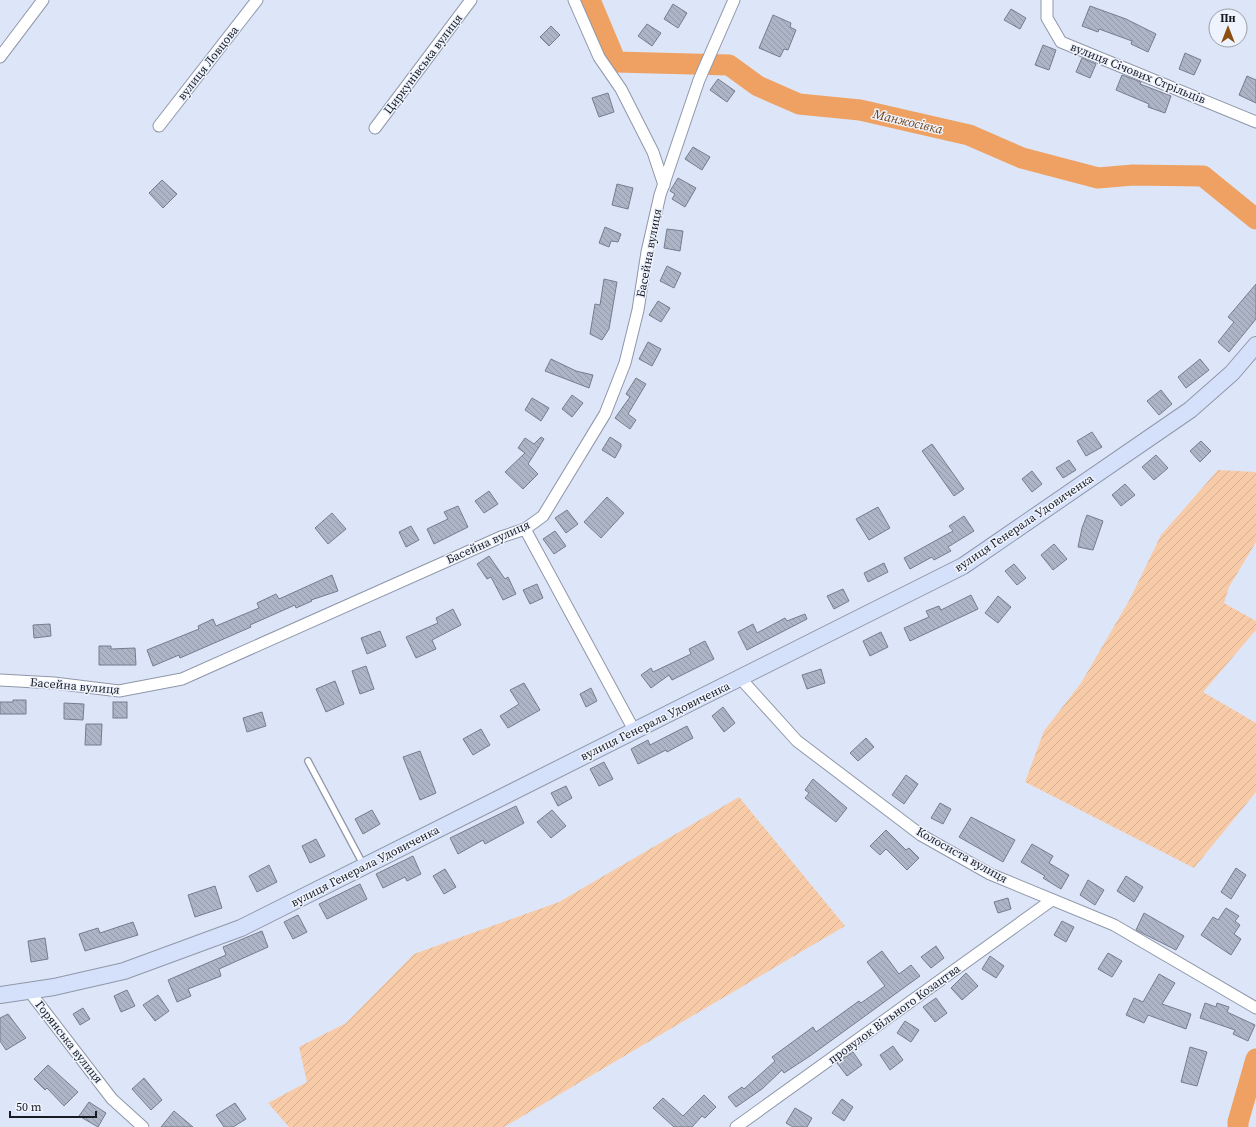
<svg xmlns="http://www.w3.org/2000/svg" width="1256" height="1127" font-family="'Source Serif 4',serif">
<defs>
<pattern id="garden-furrows" width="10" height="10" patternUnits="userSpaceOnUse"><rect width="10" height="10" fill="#f8cba8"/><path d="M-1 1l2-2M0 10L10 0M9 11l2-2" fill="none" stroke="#d4ae90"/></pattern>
<pattern id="building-back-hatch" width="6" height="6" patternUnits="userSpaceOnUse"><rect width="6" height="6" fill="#acb4c6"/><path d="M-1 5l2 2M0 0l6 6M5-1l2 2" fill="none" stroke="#939aaa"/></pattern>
</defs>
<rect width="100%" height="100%" fill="#dde6f8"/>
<g fill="url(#garden-furrows)">
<polygon points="1218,470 1256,472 1256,542 1229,587 1224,603 1256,621 1256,630 1203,692 1256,723 1256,792 1194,868 1025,782 1044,731 1081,683 1130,599 1161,535"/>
<polygon points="739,797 845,926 504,1127 289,1127 268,1103 307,1082 299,1047 346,1023 414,954 559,902"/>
</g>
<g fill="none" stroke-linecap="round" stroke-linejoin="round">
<g stroke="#eea162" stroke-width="21">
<polyline points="590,0 616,62 729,65 758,86 799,104 860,110 969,135 1022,158 1098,178 1133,175 1203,176 1256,219"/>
<polyline points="1238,1127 1238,1122 1256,1059"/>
</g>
</g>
<g fill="url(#building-back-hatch)" stroke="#757d8d">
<polygon points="673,4 687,13 678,28 664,19"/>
<polygon points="1090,6 1126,19 1156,34 1148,52 1131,44 1132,41 1099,29 1098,32 1082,26"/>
<polygon points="1011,9 1026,18 1020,29 1004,20"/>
<polygon points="773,15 791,23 790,27 796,30 788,50 784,49 780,57 759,48"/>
<polygon points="647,24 661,33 652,46 638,36"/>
<polygon points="551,26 560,35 549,46 540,37"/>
<polygon points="1043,45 1056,50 1049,70 1035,65"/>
<polygon points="1185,53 1201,60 1194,75 1179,69"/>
<polygon points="1082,58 1096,64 1090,78 1076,72"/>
<polygon points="1122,75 1141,82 1140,84 1171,96 1165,113 1148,107 1149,104 1116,90"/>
<polygon points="1247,76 1256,80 1256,103 1239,95"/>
<polygon points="718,79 735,91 727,102 710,90"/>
<polygon points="608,93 614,112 599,117 592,98"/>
<polygon points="693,147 710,157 702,170 685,159"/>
<polygon points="678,178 696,188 685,207 672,199 675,194 670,191"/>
<polygon points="162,180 177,194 163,208 149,193"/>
<polygon points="617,184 633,188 628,209 612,205"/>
<polygon points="605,227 621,234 618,242 611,241 609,247 599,243"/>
<polygon points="667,229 683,231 680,251 664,248"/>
<polygon points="667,266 681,273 674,288 660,281"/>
<polygon points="604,279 617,282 609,329 602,340 590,334 595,304 600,305"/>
<polygon points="1256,284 1256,319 1229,352 1218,342 1234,322 1228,317"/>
<polygon points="658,301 670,308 661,322 649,315"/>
<polygon points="648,342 661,349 652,366 639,359"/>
<polygon points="551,359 576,371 593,375 589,388 545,371"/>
<polygon points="1200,359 1209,370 1186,388 1178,377"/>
<polygon points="636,378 646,384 628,414 636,420 630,429 615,418 630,397 626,394"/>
<polygon points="1161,390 1172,404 1159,415 1147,401"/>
<polygon points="572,395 583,403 572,417 562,409"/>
<polygon points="532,398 549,408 541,421 525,410"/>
<polygon points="1092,432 1102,447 1086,456 1077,441"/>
<polygon points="541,437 544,439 528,464 538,474 523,489 505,472 525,453 518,448 525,438 534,444"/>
<polygon points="610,437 621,444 621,447 615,458 602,450"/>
<polygon points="1201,441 1211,451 1200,462 1190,451"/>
<polygon points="932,444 964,489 954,496 922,451"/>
<polygon points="1156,455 1168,468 1154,480 1142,467"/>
<polygon points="1069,460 1076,470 1063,478 1056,468"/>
<polygon points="1032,471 1042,484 1032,492 1022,479"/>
<polygon points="1125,484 1135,495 1121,506 1112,495"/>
<polygon points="489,491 498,504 484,513 475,501"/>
<polygon points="607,497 624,513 601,538 584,522"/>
<polygon points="458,506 468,527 434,544 427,529 448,519 444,512"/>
<polygon points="878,507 890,528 869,540 856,519"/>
<polygon points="567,510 578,524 566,533 555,518"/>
<polygon points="332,513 346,529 328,544 315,528"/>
<polygon points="1087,515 1103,521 1093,550 1078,547 1082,528"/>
<polygon points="964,516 974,531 948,547 951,551 934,560 932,557 910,569 904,558 953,531 949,526"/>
<polygon points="411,526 419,540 406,547 399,532"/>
<polygon points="555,531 566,546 554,554 543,539"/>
<polygon points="1054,544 1067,559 1053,570 1041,555"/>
<polygon points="489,556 505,579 508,577 516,594 503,600 491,577 487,579 477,564"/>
<polygon points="884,563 888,572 868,582 864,573"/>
<polygon points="1014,564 1026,578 1017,585 1005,571"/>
<polygon points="332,575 338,591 311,600 312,601 296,608 295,605 250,625 251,627 180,658 179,655 153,666 147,650 199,629 198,626 213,619 216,626 259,608 257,603 276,594 279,599"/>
<polygon points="537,584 543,598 530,604 523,590"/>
<polygon points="843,589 849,601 834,609 827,596"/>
<polygon points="971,595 978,609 910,641 904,628 929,617 926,611 939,606 941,610"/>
<polygon points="998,596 1011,607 998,623 985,613"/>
<polygon points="453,609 461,625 432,640 436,649 416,658 406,637 438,623 436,618"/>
<polygon points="805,614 807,619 747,650 738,632 753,624 757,633 785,618 787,621"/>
<polygon points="50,624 51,636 34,638 33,625"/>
<polygon points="380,631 386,646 367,654 361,638"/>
<polygon points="881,632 888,647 870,656 863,641"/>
<polygon points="705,641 714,659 672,680 669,675 651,688 641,675 651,668 653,672 691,654 689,649"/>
<polygon points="99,646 111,646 111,649 135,648 136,665 99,665"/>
<polygon points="366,666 374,689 360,694 352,671"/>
<polygon points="821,669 825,683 807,689 802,675"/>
<polygon points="335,681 344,704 326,712 316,689"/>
<polygon points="524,683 540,710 508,728 500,716 519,704 510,690"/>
<polygon points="591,688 597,701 586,707 580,694"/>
<polygon points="13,700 26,700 26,714 0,714 0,702 13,702"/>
<rect x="113" y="702" width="14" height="16"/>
<polygon points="64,703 84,704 83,720 64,719"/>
<polygon points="723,707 735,723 724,732 712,716"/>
<polygon points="262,712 266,726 247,732 243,718"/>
<polygon points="86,724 102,724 101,745 85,745"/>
<polygon points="687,726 693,738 667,752 666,750 638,764 631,749 648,740 650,745"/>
<polygon points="481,729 490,745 473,755 463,739"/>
<polygon points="866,738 874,747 858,761 850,753"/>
<polygon points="420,751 436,793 420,800 403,757"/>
<polygon points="604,762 613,779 599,786 590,769"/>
<polygon points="906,775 918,784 904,804 892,795"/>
<polygon points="813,779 847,808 836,822 805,798 809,793 805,790"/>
<polygon points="566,786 572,798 558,806 551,793"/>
<polygon points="940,803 951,809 943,824 931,818"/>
<polygon points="516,806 524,823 485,844 483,840 458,854 450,838"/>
<polygon points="372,810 380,824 363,834 355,819"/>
<polygon points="552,810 566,826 551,838 537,822"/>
<polygon points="971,817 1015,840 1003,862 959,837"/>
<polygon points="886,830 906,850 909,848 919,858 907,870 886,849 880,855 870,846"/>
<polygon points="316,839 325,856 310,863 302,846"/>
<polygon points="1032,844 1053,856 1049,863 1069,875 1061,889 1043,878 1045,876 1021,862"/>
<polygon points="413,856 421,874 407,881 405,877 383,888 376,874"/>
<polygon points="269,865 277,882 257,892 249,876"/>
<polygon points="1236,868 1246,875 1231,899 1221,892"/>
<polygon points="445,869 456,887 444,894 433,876"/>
<polygon points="1126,876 1143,887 1134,902 1117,891"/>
<polygon points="1088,880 1104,890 1095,905 1080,895"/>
<polygon points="360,884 367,899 327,919 319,904"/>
<polygon points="215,886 222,908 195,917 188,895"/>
<polygon points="1008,898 1011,909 998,913 994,902"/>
<polygon points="1226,908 1239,916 1235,921 1240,925 1234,934 1241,939 1231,955 1201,935 1213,917 1218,920"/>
<polygon points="1144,913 1184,936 1176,950 1136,930"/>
<polygon points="298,915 307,932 293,939 284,922"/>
<polygon points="1062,921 1074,927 1066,942 1054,935"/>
<polygon points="133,922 138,935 85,951 79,934 98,928 100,933"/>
<polygon points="262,931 268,947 219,969 221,976 188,989 191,996 177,1002 168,980 226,955 223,947"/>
<polygon points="45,938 48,959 31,962 28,941"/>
<polygon points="936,946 944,958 931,968 921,957"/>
<polygon points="882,951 899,974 911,965 920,976 810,1056 784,1073 782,1070 762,1089 736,1107 728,1097 742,1087 744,1089 775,1061 772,1057 813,1027 816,1032 859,1001 861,1003 885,986 867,962"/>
<polygon points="1108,953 1122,961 1112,977 1098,969"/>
<polygon points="990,956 1004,966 996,978 982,969"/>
<polygon points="966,973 978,986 962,1000 951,988"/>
<polygon points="1159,974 1175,983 1162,1004 1191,1014 1186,1029 1148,1015 1144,1023 1126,1015 1134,998 1143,1002"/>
<polygon points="127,990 135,1006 121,1012 114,996"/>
<polygon points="158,995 169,1011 155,1021 143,1005"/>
<polygon points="936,998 947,1013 935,1022 923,1007"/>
<polygon points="1205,1003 1216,1007 1217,1003 1229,1007 1227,1012 1255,1025 1248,1041 1233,1034 1235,1030 1200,1018"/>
<polygon points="83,1008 90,1019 80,1025 73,1014"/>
<polygon points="8,1014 26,1038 6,1050 0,1041 0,1018"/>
<polygon points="905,1021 919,1030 911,1042 897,1033"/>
<polygon points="893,1046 903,1060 890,1070 880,1055"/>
<polygon points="1190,1047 1207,1052 1197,1086 1181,1082"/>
<polygon points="853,1052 862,1065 847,1076 837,1063"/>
<polygon points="48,1065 78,1092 64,1106 47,1088 45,1090 34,1079"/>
<polygon points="144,1078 162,1100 151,1110 132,1089"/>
<polygon points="704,1095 716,1107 705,1118 702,1116 692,1127 674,1127 653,1108 663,1098 683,1116"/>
<polygon points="842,1099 853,1107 844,1121 832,1113"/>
<polygon points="89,1102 106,1113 98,1127 79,1116"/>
<polygon points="235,1103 246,1119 233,1127 224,1127 216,1115"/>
<polygon points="795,1108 812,1118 807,1127 793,1127 786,1123"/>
<polygon points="174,1111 193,1127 161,1127"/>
</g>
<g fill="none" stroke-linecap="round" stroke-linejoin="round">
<g stroke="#8f97a9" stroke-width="8">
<polyline id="service" points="308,761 364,866"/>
</g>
<g stroke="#8f97a9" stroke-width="13">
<g id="minor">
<polyline points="574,0 599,57 621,89 653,152 664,185"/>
<polyline points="1047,0 1047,18 1061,42 1256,122"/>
<polyline points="0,57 43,0"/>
<polyline points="159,126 257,0"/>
<polyline points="375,128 471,0"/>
<polyline points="525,529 634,730"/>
<polyline points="741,679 797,741 921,835 990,874 1114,925 1256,1008"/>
<polyline points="0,680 54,683 119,691 182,679 501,537 525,529 543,516 605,414 625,363 638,310 647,252 660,195 699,80 734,0"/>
<polyline points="29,991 112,1099 143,1127"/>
<polyline points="736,1127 1052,900"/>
</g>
</g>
<g stroke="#8f97a9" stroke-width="18">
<polyline id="secondary" points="0,995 54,987 124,971 241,928 963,566 1190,410 1232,373 1256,345"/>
</g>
<use href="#service" stroke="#fff" stroke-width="5.5"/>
<use href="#minor" stroke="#fff" stroke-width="11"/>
<use href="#secondary" stroke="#d5e0fb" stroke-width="16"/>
</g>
<g text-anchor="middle" stroke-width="3" stroke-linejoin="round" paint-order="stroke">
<g font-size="12" fill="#181b22" stroke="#eef3fe">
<text transform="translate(208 63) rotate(-52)" y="4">вулиця Ловцова</text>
<text transform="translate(423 64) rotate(-53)" y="4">Циркунівська вулиця</text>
<text transform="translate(1138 73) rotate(22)" y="4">вулиця Січових Стрільців</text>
<text transform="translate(649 253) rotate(-79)" y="4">Басейна вулиця</text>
<text transform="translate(1024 523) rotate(-34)" y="4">вулиця Генерала Удовиченка</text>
<text transform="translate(488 542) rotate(-24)" y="4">Басейна вулиця</text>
<text transform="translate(75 686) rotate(5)" y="4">Басейна вулиця</text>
<text transform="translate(655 721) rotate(-26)" y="4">вулиця Генерала Удовиченка</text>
<text transform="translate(962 855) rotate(29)" y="4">Колосиста вулиця</text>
<text transform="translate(365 866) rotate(-27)" y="4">вулиця Генерала Удовиченка</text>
<text transform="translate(894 1014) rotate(-36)" y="4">провулок Вільного Козацтва</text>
<text transform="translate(69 1042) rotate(52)" y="4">Горянська вулиця</text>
</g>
<g font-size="13" font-style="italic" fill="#744313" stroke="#eef3fe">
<text transform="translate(908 121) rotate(13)" y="5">Манжосівка</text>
</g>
</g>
<g transform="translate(1228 28)"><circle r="19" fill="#eef3fe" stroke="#989da6"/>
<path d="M0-3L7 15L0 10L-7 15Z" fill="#8c4f10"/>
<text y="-6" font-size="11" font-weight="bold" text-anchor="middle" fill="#181b22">Пн</text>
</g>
<path d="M10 1111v6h86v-6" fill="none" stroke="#181b22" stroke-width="2"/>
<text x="16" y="1111" font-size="12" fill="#181b22" stroke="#eef3fe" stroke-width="3" paint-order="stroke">50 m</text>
</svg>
